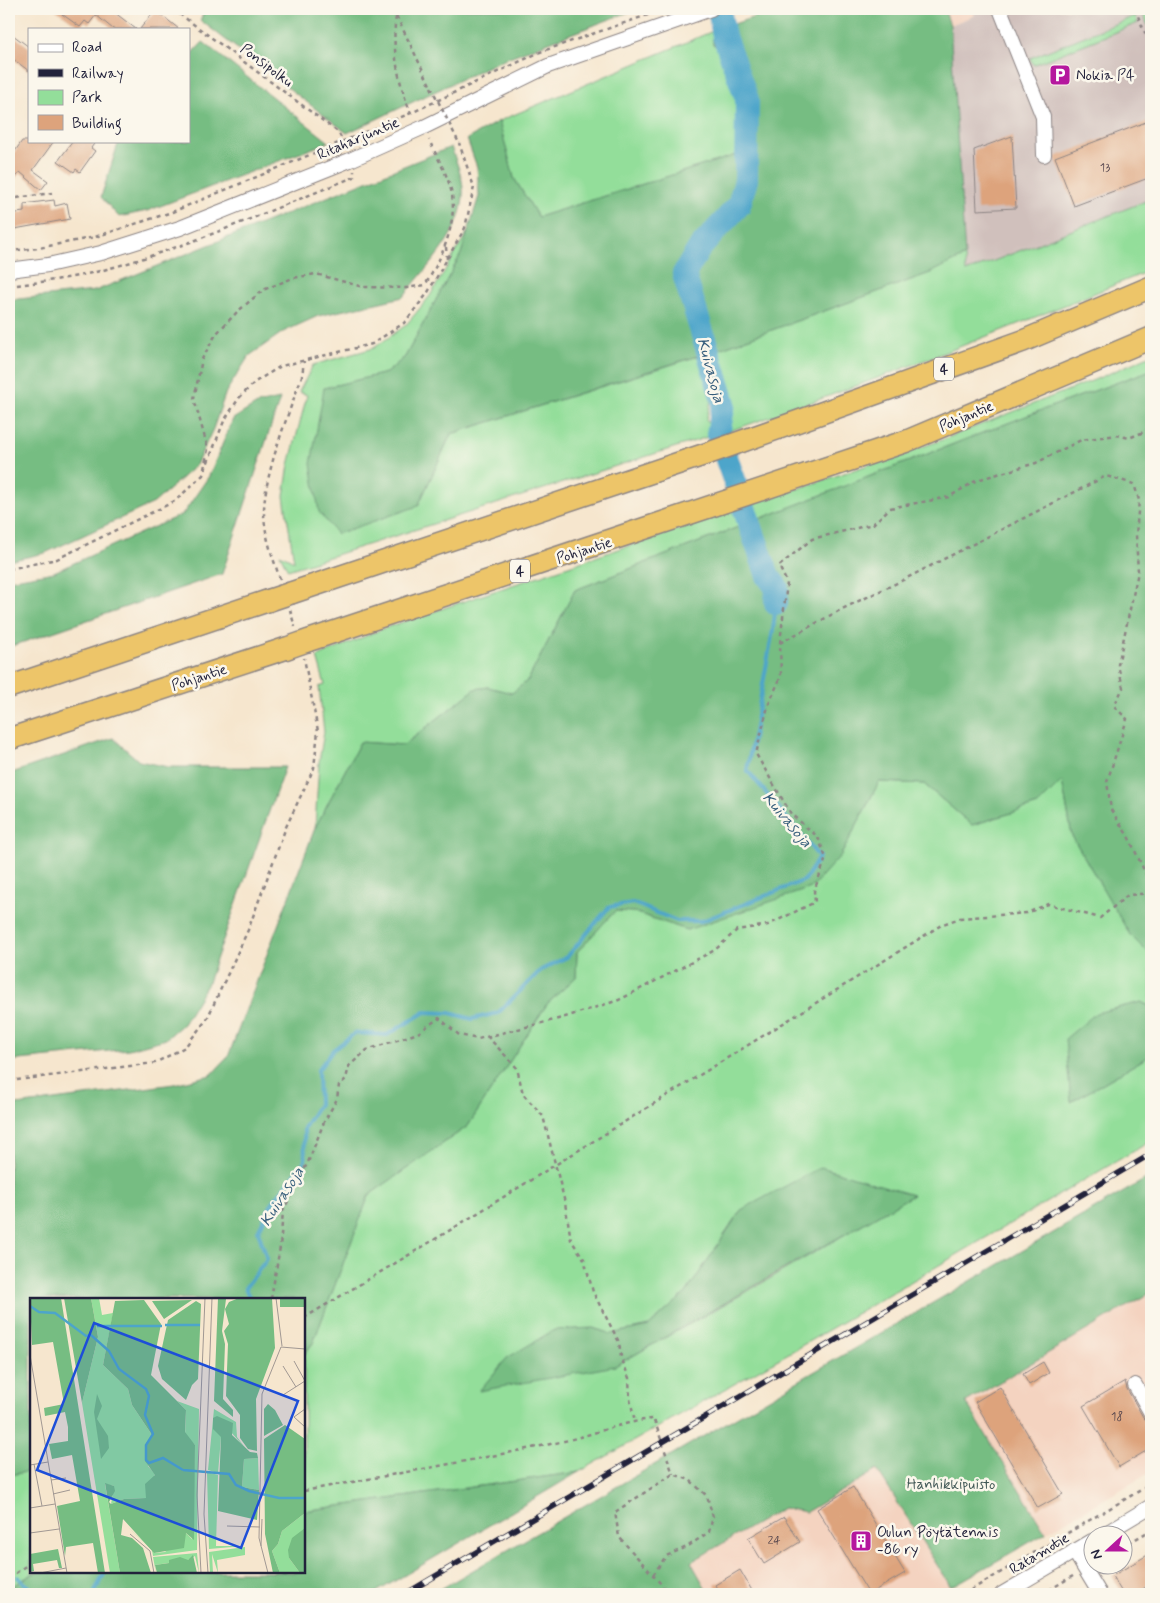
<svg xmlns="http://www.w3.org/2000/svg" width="1160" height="1603" font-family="Mynerve,sans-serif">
<rect width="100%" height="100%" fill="#fbf7ec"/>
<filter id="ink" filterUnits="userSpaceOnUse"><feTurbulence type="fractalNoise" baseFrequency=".02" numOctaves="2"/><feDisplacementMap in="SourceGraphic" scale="10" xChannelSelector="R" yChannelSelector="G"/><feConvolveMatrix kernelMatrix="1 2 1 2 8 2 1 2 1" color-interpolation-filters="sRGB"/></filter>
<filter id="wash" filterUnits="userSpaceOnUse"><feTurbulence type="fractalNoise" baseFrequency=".0096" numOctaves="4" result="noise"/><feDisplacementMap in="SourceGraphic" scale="20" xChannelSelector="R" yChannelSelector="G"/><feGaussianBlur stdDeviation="1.12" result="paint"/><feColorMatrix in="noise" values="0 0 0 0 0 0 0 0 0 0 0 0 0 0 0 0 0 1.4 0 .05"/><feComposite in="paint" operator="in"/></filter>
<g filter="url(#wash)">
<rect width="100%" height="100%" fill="#f6e6ce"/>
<g fill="#f4d3c0">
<polygon points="944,9 976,9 973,16 950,25"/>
<polygon points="1151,1292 1151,1472 1046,1533 966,1402"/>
<polygon points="877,1470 951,1587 939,1594 709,1594 690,1563 783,1508 806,1512"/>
</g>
<polygon fill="#d0c0bc" points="976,9 1141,9 1151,33 1151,199 966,272 950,25 973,16"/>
<g fill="#93de9a" stroke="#5a806a" fill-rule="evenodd">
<polygon points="1141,9 1151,9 1151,33 1142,11"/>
<polygon points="1135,16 1138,23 1033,65 1030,58"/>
<polygon points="713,31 713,44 719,50 736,99 736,155 538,217 514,178 499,121"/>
<path d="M1151,199V270C1011,328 870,383 727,432L724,422L729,410V403L716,350L930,273L965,256L966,272Z"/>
<polygon points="468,231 461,254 405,357 386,373 324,388 418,506 451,434 705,354 712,397 706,420 711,426 714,435 288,570 280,554 294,561 284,496 289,465 307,395 299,392 313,365 374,348 406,325 430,296"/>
<polygon points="1151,355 1151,370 1034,413 575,590 528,680 512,694 488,687 475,689 404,745 360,742 315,828 319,762 324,732 319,687 325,685 317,657 382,629 939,441 1094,380"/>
<path d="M1062,780L1072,836L1130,934L1151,956V1007L1141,1002L1071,1102L1151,1055V1141L796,1349L579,1472L304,1511V1355L313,1343L369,1195L468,1126L547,1004L576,977L577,952L615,911L634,912L687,930L841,855L879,782L924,784L972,825L1038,805ZM912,1195L771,1278L615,1366L593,1328L611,1334L649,1326L686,1293L741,1210Z"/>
<polygon points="31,1471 31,1572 36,1572 9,1588 9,1475"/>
</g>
<g fill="#76bd82" stroke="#4c705e">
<polygon points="206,9 637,9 504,59 347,133 200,20"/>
<polygon points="778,9 944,9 950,25 965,256 930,273 716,350 451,434 418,506 337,534 319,512 311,464 324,388 386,373 405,357 461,254 479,196 477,167 467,139 499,121 514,178 538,217 736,155 736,99 719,50 713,44 713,31"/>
<polygon points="203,42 329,142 147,211 119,217 101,197 119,141 189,141 189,57"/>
<path d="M451,147C455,159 462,174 463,188C466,230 427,266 403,297L318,316L283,332L249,356L226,392L213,429L196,465L154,503L45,553L9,561V300L95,291Z"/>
<polygon points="1151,370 1151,956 1130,935 1072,836 1062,781 1038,805 972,825 924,784 879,782 841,855 811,888 687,930 634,912 615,911 577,952 576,977 547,1004 468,1126 369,1195 313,1343 304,1354 304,1299 31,1299 31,1471 9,1475 9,1106 174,1084 211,1075 228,1057 315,828 360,742 404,745 475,689 488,687 512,693 528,680 575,590 1034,413"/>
<polygon points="280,399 222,574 9,647 9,580 54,572 183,514 209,476 233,419 257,404"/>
<polygon points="113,738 139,761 168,767 285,767 207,985 183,1024 166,1039 129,1049 9,1061 9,774"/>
<polygon points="1141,1002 1151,1007 1151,1055 1071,1102 1065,1039 1096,1013"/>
<polygon points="821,1167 913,1195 615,1366 479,1391 507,1358 554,1330 593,1328 611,1334 649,1326 686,1293 741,1210"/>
<polygon points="1151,1176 1151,1292 966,1402 1046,1533 951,1587 877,1470 806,1512 783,1508 691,1562 709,1594 432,1594"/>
<polygon points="579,1472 373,1594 9,1594 9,1588 36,1572 304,1572 304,1511"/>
</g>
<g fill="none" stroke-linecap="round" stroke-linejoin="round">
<g stroke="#4da5ca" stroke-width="4">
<polyline points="250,1299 245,1288 267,1259 258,1231 273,1202 305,1161 304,1128 319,1104 318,1070 333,1050 355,1033 387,1035 425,1012 450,1013 472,1019 498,1013 541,970 567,957 609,907 633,903 677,921 702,921 805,880 819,857 747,770 773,630 776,603"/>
<polyline points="9,1569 11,1571"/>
<polyline points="18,1577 36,1594"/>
<polyline points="94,1594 105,1572"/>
</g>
<polyline stroke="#4da5ca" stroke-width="24" points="719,9 724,36 747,99 746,180 739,205 699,249 684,274 724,403 718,434 768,576 777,588 776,603"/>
</g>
<g id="blocks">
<g fill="#dda37c">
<polygon points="55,9 110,9 136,29 113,29 96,15 89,24 85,21 80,27"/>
<polygon points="155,10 179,29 140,29"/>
<polygon points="9,32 29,47 29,71 9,56"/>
<polygon points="1151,120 1151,177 1074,206 1055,157"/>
<polygon points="1012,136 1016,208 977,210 974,150"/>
<polygon points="22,141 54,141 33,170 48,181 41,190 20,172 9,187 9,160"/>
<polygon points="73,141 96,141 91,148 95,151 80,172 76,169 74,172 58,161"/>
<polygon points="54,200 55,206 67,203 70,219 9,230 9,214 24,212 24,204"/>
<polygon points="1043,1362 1049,1373 1029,1385 1023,1374"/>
<polygon points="1125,1381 1127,1389 1143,1417 1151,1425 1151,1448 1119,1467 1083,1406"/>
<polygon points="1000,1387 1063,1494 1038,1508 975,1402"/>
<polygon points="853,1487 905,1573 869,1594 817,1509"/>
<polygon points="784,1517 800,1542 764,1564 748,1538"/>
<polygon points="1151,1553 1151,1584 1134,1594 1123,1594 1112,1576"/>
<polygon points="740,1570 754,1594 720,1594 715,1585"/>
</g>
</g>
</g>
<g filter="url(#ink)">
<use href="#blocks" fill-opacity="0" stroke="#8c8484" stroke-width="1"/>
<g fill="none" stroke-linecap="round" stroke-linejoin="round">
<g stroke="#8c8484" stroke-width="16">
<g id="minor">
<polyline points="1000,9 1043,117 1044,155"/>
<polyline points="9,270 48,265 101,253 180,228 350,160 424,127 548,66 711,9"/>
<polyline points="1135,1385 1151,1413"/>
<polyline points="1101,1536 1151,1506"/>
<polyline points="1074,1551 1100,1594"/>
<polyline points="1002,1594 1092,1541"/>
</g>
</g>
<g stroke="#8c8484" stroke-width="24">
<g id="highway">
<polyline points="291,593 712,452 1023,341 1151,287"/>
<polyline points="307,641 907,441 1151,338"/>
<polyline points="9,687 270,600"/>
<polyline points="9,739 287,648"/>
</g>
</g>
<g stroke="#8c8484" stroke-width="2.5" stroke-dasharray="4 4" stroke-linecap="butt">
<polyline points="173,9 338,132 346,147"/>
<polyline points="393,9 431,87"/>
<polyline points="1135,9 1151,47"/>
<path d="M396,17C391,47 399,86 411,113"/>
<polyline points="9,199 52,193"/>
<polyline points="446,247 447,259"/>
<polyline points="9,251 39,248 95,237 172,212 411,113 540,52 665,9"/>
<path d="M9,286C42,282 75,278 107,269C191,246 273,209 354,177V171"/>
<path d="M204,469L208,449L194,399L202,359L216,334L237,312L263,290L293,278L316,274L363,287L406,288L425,285C442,258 460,219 450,186C445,170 436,155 429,140"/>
<polyline points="9,569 57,559 175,501 203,475 224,421 239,398 255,382 281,366 372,344 404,323 427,294 465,228 474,187 459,143"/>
<path d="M280,579C273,558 264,534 264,512C264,473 289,413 302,376L304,361"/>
<polyline points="290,610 295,627"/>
<polyline points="780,643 787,583 779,566 812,539 873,524 890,508 949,497 977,480 1036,463 1081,440 1117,435 1129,438 1151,429"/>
<polyline points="487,1036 517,1068 523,1094 543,1116 565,1203 571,1240 584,1259 593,1292 619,1342 621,1357 629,1378 630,1399 635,1422"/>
<polyline points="9,1081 155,1063 185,1047 207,1019 248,930 286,827 314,768 318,731 304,658"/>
<polyline points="271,1299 280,1247 283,1211 309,1160 324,1122 337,1099 339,1085 346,1079 349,1066 367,1050 418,1033 439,1018 459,1035 478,1039 562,1018 619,1000 715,950 737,930 768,925 815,902 814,891 826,858 818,837 791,814 756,754 768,706 781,676 780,643 842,609 901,581 1106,476 1134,484 1139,500 1136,535 1138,572 1118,665 1123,688 1114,706 1127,719 1107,782 1111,810 1128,836 1151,885"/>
<polyline points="304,1318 452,1229 943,924 960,918 1027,913 1048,904 1100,918 1128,895 1151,893"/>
<path d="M304,1491C388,1475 472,1461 555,1443C587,1437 618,1423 651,1419L652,1423L655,1422L673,1474"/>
<polyline points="1122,1547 1151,1530"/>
<polyline points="653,1575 666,1556 687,1547 709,1532 713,1517 707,1496 690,1480 673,1474 615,1512 619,1537 670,1594"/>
<polyline points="9,1578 31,1562"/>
<polyline points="9,1587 15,1594"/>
<polyline points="964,1594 1151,1484"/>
<polyline points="1042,1594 1073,1576"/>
</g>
<use href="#minor" stroke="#fff" stroke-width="14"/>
<use href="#highway" stroke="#edc569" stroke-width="21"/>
<g stroke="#22223b" stroke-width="5.5">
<polyline id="rail" points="405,1594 1151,1154"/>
</g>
<use href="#rail" stroke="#fbf7ec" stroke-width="4" stroke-dasharray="11" stroke-linecap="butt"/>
<g stroke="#8c8484" stroke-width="24" stroke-linecap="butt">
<g id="highway-bridge">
<polyline points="270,600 291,593"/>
<polyline points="287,648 307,641"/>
</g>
</g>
<polyline stroke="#8c8484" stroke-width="2.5" stroke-dasharray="4 4" stroke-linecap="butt" points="431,87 459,143"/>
<use href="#highway-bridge" stroke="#edc569" stroke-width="21"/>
</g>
</g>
<defs>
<g id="parking-square" transform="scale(1.125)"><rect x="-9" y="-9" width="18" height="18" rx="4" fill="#b5179e" stroke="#fbf7ec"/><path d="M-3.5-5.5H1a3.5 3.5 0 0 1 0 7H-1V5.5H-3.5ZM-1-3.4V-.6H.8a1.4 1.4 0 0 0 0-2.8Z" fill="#fff"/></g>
<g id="building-square" transform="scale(1.125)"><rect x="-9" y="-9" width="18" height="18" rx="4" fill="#b5179e" stroke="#fbf7ec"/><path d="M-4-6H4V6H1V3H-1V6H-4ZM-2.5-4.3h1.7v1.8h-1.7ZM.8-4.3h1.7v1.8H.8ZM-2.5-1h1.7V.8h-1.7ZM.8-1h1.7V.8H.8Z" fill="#fff"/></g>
</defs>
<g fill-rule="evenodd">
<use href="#parking-square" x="1060" y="75"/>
<use href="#building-square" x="861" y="1541"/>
</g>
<g text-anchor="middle" stroke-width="5" stroke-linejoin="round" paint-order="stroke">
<g font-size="12" fill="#51424b">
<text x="1105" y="171">13</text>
<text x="1117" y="1420">18</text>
<text x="774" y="1544">24</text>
</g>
<g fill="#fbf7ec" stroke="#636270" stroke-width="1">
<rect x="934" y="357.5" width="20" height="23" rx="4"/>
<rect x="510" y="559.5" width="20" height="23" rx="4"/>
</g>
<g font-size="14" font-weight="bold" fill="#22223b">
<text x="944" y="374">4</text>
<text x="520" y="576">4</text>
</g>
<g font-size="15" fill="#22223b" stroke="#fbf7ec">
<text transform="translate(267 65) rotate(37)" y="5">Ponsipolku</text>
<text transform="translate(358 138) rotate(-23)" y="5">Ritaharjuntie</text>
<text transform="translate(966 416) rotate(-23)" y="5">Pohjantie</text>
<text transform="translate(584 550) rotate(-18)" y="5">Pohjantie</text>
<text transform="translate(199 677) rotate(-18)" y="5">Pohjantie</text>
<text transform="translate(1039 1553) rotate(-31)" y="5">Ratamotie</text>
</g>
<g font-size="15" fill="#22223b" stroke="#fbf7ec" text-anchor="start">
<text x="1076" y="80">Nokia P4</text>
<text x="877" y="1537">Oulun Pöytätennis<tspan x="877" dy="17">-86 ry</tspan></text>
</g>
<g font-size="15" fill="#445a58" stroke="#fbf7ec">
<text x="951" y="1489">Hanhikkipuisto</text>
</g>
<g font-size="16" font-style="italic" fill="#355d7b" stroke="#fbf7ec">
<text transform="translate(712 370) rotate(75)" y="6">Kuivasoja</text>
<text transform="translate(788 819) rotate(50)" y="6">Kuivasoja</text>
<text transform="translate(281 1196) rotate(-57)" y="6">Kuivasoja</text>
</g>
</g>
<g transform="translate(30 1298)">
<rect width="275" height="275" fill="#f6e6ce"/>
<path d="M61,0H69L72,17L83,15L73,67L98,91L102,107L122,137L116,145L118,168L125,176L117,200L94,201L81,206L84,188L75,186L90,275H80L52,105L68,39ZM147,103L169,111L167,252L123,258L122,252L97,228L123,252L124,255L135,254L156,235L162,241L165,147L155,137L156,112ZM184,111L206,124L207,139L216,151L201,134L191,139L188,175L178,172ZM228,160L229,192L212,189L214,161ZM177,174L188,177L186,248H214L179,251ZM275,215V230L259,260L270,275H250L242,253L248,246L252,233ZM215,249V257L187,262L188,275L182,256L183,275H180L179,254ZM167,255L169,275L165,258L158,262L125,267L126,275L123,259Z" fill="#93de9a"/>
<path d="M0,0H31L75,275H68L63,245L36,249L35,258L27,208L50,203L42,157L22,161L19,146L38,143V129L35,114L15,118L14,110L34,106L23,44L2,47ZM34,0H61L68,39L52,105ZM188,0L196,1L192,33L195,46L193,101L203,112V119L184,103ZM209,0H242L245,50L226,101L227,153L218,151L210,140V117L196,98L198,46L194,33L199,26L195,11L199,4ZM250,0H275V9H250ZM114,2L131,26L121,77L156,112L155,134L165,147L164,242L156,235L154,250L124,255L93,221L91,237L102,240L113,250L121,275H90L75,185L84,188L85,193L79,204L81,206L94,201L116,200L115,186L125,177L115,163L116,145L122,137L102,107L98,91L73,67L85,3ZM162,2L134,21L122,3ZM166,3L171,6L168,81L162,87L156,102L132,81L128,68L138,22ZM67,96L72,108L67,121L78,138L79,150L71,161L64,114ZM238,106L245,112L253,127L234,138V111ZM187,118L203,125L202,137L220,154L227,155L228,160L214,161L212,189L229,192L227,222L188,213L191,139L183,131V120ZM255,127L275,141V215L252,233L248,246L242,253L250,275H243L235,236L234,141ZM275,230V275H270L259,260L258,252L262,240ZM28,251L32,270H29L27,262L3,266L4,273L0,274V256ZM163,257L167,275H127L125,267L139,265V262L150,259L158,262Z" fill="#76bd82"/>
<path fill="none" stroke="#4da5ca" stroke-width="2.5" d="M0,8L9,14L25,15L56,38L61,37L79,53L89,71L116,91L119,98L115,117L123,136L116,147V162L119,165L133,160L153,172M135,27H170M67,28H132M153,172L199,176L206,187L219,193L249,200H275"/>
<path fill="none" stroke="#a19893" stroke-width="1" d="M246,0L252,48M0,57L37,275M264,63L275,83M253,68L266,89M253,97L275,83M275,111L264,119L275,129M4,166L12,208M0,167L18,164M21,182L36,180M23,196L40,192M0,210L25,206M197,228L230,229M0,235L29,231M100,236L120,253L124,275M231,248L232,221M10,275L36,270M171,275L167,197L175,0M178,275L174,216L182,0M238,275L229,240L232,96L251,49L275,51"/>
<path fill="#1d4ed8" fill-opacity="0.15" stroke="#1d4ed8" stroke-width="2.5" d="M64,25L268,103L211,250L7,172Z"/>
<rect width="275" height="275" fill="none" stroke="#22223b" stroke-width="2.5"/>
</g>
<rect width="1160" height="1603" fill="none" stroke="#fbf7ec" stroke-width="30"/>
<rect x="28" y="28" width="162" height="115" fill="#fbf7ec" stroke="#a4a2a5"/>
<rect x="38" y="44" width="25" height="8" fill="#ffffff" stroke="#a4a2a5"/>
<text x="72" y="52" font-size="15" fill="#22223b">Road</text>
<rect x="38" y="69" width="25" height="8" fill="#22223b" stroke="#a4a2a5"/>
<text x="72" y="78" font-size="15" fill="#22223b">Railway</text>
<rect x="38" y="90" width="25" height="15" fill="#93de9a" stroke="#a4a2a5"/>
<text x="72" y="102" font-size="15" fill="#22223b">Park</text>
<rect x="38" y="115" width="25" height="15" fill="#dda37c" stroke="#a4a2a5"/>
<text x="72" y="128" font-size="15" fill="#22223b">Building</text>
<g transform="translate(1108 1550) rotate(249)"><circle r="24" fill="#fbf7ec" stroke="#a4a2a5"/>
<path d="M0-4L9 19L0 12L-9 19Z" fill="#b5179e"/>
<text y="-8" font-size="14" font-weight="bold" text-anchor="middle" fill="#22223b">N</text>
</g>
</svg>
